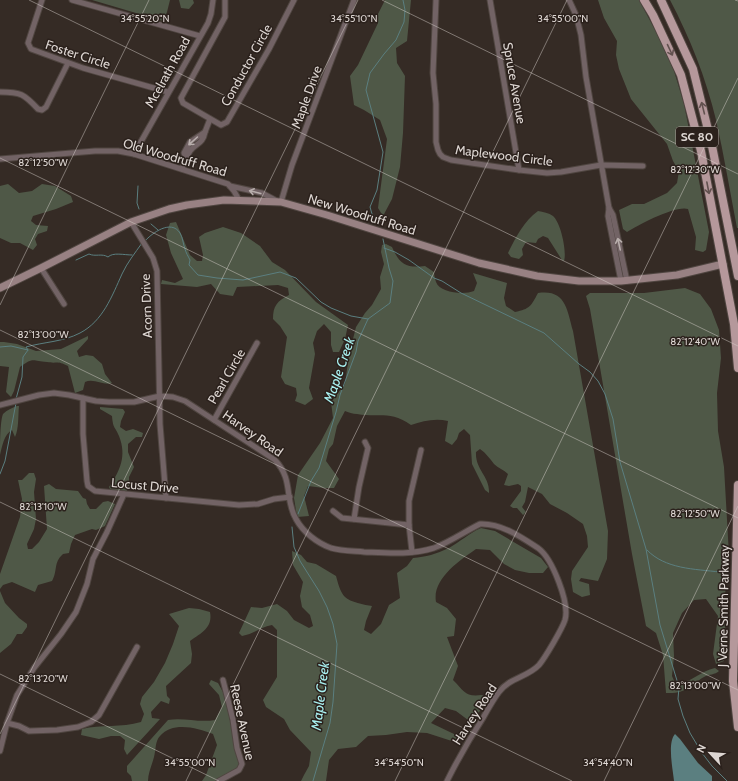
<svg xmlns="http://www.w3.org/2000/svg" width="738" height="781" font-family="Cabin,sans-serif">
<rect width="100%" height="100%" fill="#352b25"/>
<g fill="#4f5847">
<polygon points="92,0 170,0 167,12 163,21"/>
<polygon points="179,0 193,0 194,3 189,9 181,8"/>
<polygon points="385,0 411,0 407,41 396,48 397,63 405,76 403,133 400,167 392,199 383,216 378,208 387,139 380,120 364,110 354,105 350,76 358,65 378,23 378,14"/>
<path d="M598,0H639L662,43L674,71L684,104L709,232L706,250L703,252L695,250L696,237L688,209C676,205 638,225 627,232L623,229L619,210L632,204H644L667,193L677,183L679,171L673,161L667,144L631,99L619,69L616,55L617,41L604,18Z"/>
<path d="M670,0H738V228H737C730,192 724,155 716,120C706,78 690,38 670,0Z"/>
<polygon points="8,184 19,193 32,191 42,184 55,186 71,196 73,202 56,209 33,216 31,221 36,225 48,226 47,231 38,234 35,239 37,245 33,250 20,243 11,243 0,238 0,186"/>
<path d="M538,211C543,212 549,213 553,216C561,223 567,252 564,261L562,260L548,238L543,236L538,239L536,243L526,242L522,249L523,255L519,259L511,257L508,253C516,237 524,221 538,211Z"/>
<path d="M176,222L190,255L197,261H202L203,255L199,237L205,233L223,227L241,233L260,246L272,262L285,270L316,302L348,325L345,339L339,352H333L331,345V332L324,324L317,331L313,343L315,354L309,388L313,399L305,405L295,401L297,395L296,388L285,384L281,377L287,337L280,326L273,319C273,306 277,301 289,295L288,288L278,285L237,287L233,296L220,294L211,284L197,287L161,284L162,280L175,283L183,279L171,253L166,235L170,223Z"/>
<path d="M386,244L392,247C400,265 406,268 425,266L434,272C434,275 435,279 436,282C440,293 464,295 474,291L477,283L473,273L507,283L504,298L506,306L515,312C530,309 531,306 538,293C566,289 567,310 573,331L608,531L607,559L598,581L581,578L579,581L589,584L590,595L582,597L573,592L571,579L572,571L588,547L587,536L583,524L567,513L550,504L542,494L528,487L525,502L522,507L526,512L523,515L517,508H513L510,506L521,491V486L518,484L509,486L504,485L508,474C504,470 498,468 494,464C490,459 486,453 480,449L476,452C475,470 490,476 489,493L485,490L472,464L470,435L464,429L459,433L457,439L452,445L445,441L448,421C435,418 423,421 411,425C390,410 379,418 357,414C353,414 348,412 345,411L337,426L333,444L329,449L326,461L339,479L334,488H324L308,486L304,496L309,516L297,517L294,498L298,475L320,443L333,418L331,402L345,384L349,355L356,327L365,313L372,305L381,289L380,277L384,264L381,252L382,245Z"/>
<path d="M685,288L700,294L711,309L719,330L721,358L717,393L718,431L724,467L729,555L724,605L726,640L724,661L716,664L713,654L718,616L706,599L694,600L682,613L673,633L674,656L672,676L675,683C691,684 700,671 715,668L719,671C715,675 709,674 704,677C688,686 687,694 666,693L663,655L656,633L646,626L632,554L590,309L586,296L590,293H644Z"/>
<path d="M88,336V339L77,351L79,357L86,355L93,356L102,364L105,374L112,383C104,386 94,378 85,382L83,390L75,393L68,366C56,360 58,364 47,362C32,361 34,357 20,367L14,391L11,397L6,392L9,367L0,366V342H4L17,344L36,351L61,349Z"/>
<path d="M17,406H19C18,415 19,429 15,437L12,430C4,434 2,447 0,455C0,445 0,421 3,414C7,410 12,408 17,406Z"/>
<path d="M100,407L123,409L125,412L121,421L120,427L126,431L133,429L143,433L142,437H136L128,444V452L134,467L129,477V486L126,492L111,491L109,487C120,471 127,456 119,436C115,426 113,429 112,416L100,409Z"/>
<path d="M29,473H34L36,479L34,492L36,519L34,529L27,544L28,549H32L39,542L47,529L44,486L49,484L56,489L78,491L83,498L86,499L87,504L90,509H96L103,502L108,501L115,504L105,526L96,530L92,529L75,535L71,544L69,553L63,554C53,563 58,571 52,581L38,585L35,592L12,582L3,585L0,589V574L20,517L22,499L18,480H22Z"/>
<path d="M481,528L495,531L541,558L548,567L543,573H529L515,570L504,564L490,550L476,549C459,561 432,579 436,602L447,608L456,619L454,636L447,637L458,666L453,680C465,692 465,697 482,695L487,698C483,708 478,716 468,720L456,711L445,708L431,723L454,734L460,739L458,743L427,733L407,732L386,735L368,736L356,747L338,749L329,760L326,781H301L304,775L309,766L311,752L290,730L284,719L266,707L263,700L277,677V630L272,625C260,627 254,634 242,636L239,633L251,607L262,608L277,604L287,611L294,620L309,628L313,626L310,615L302,607L300,596L303,582L293,565L292,551L301,555L307,562L316,564L336,576C338,583 340,592 345,597C350,602 365,605 372,606L366,621L364,630L371,634L381,624L389,605L400,598L397,573L407,566L413,558C426,557 436,554 449,548C460,542 469,533 481,528Z"/>
<polygon points="0,591 5,603 19,618 27,624 27,627 22,634 17,634 11,644 0,653"/>
<path d="M189,608L199,609L210,612C213,628 201,633 190,641L192,654L191,663L166,686L167,696L170,699L169,704L161,701L151,712L152,718L160,719L127,755L124,749L125,740L120,736H111L99,739L81,735L82,729C101,724 121,728 141,722L144,714L140,704L142,697L154,682L165,663L173,644L179,626L169,614Z"/>
<path d="M211,680L218,683L224,694L240,765L236,770L216,781H202L206,775L217,745L213,734C197,728 173,721 160,736C155,741 156,750 154,757C152,765 148,773 148,781H132L131,776L127,772V766L168,720C183,717 199,723 215,720L222,707L219,695L209,684Z"/>
</g>
<path fill="#5b7f80" d="M675,734L680,739L698,763L712,776V781H674C673,770 667,743 675,734Z"/>
<g fill="none" stroke-linecap="round" stroke-linejoin="round">
<g stroke="#5b7f80" stroke-width="1">
<polyline points="138,186 137,203 139,209"/>
<polyline points="381,222 372,214 370,207 377,190 383,152 366,90 370,73 384,54 396,40 404,22 405,10 403,0"/>
<polyline points="151,224 158,230"/>
<path d="M145,241C152,233 171,219 180,233C183,238 183,244 185,249C186,253 188,256 190,260L189,265L198,275L217,278L243,280L280,272L296,278L321,302L331,308L351,316L368,319"/>
<polyline points="384,248 395,252 409,260 434,278 442,281 461,293 544,333 579,364 590,372 598,381 605,394 613,419 620,462 646,549 660,625 679,687 678,699 683,716 690,733 702,753 712,766 727,781"/>
<path d="M76,260L89,254C95,257 102,253 108,257C113,252 124,255 132,255"/>
<polyline points="0,347 11,346 28,350"/>
<path d="M16,399L22,377L23,357L28,350L26,347C43,342 63,342 80,333C103,321 112,296 122,274C127,263 135,253 142,243"/>
<polyline points="0,474 5,461 16,403"/>
<polyline points="298,514 311,481 319,468 336,412 340,395 356,352 358,341 368,319 390,303 393,281 389,268 383,239"/>
<polyline points="292,527 294,547 300,561 319,591 327,607 333,624 337,644 333,702 330,723 313,781"/>
<path d="M647,550C665,569 694,569 720,572"/>
</g>
<g stroke="#504641" stroke-width="7">
<g id="minor">
<polyline points="42,0 28,43 31,49 83,68 168,92"/>
<polyline points="72,0 200,36"/>
<polyline points="225,0 225,17 181,98 183,103 221,125 227,122 269,49 294,0"/>
<polyline points="436,0 433,73 436,104 436,142 438,150 440,154 443,157 451,160 519,170 547,173 561,172 601,165 643,166"/>
<polyline points="490,0 519,170"/>
<polyline points="569,0 576,15 581,35 586,77 609,208 613,215 627,281"/>
<path d="M0,92C21,92 24,94 38,109L42,110L46,107L68,63"/>
<polyline points="205,132 210,119"/>
<polyline points="134,154 208,23 211,14 213,0"/>
<polyline points="0,159 95,151 118,151 134,154 228,184 234,191 239,200"/>
<path d="M182,169C184,163 186,157 190,151C196,143 203,144 205,132L190,142L184,153L186,158"/>
<polyline points="230,186 262,193 277,201"/>
<polyline points="281,202 292,165 354,0"/>
<polyline points="609,208 608,216 621,281"/>
<polyline points="131,222 153,258 157,271 160,424 166,498"/>
<polyline points="41,268 64,304"/>
<polyline points="83,398 83,434 87,481 88,486 95,491 239,505 258,504 274,499 290,497"/>
<path d="M0,405L39,395L54,393L69,395L96,401L109,402H134L160,396L173,397L185,401L275,460C294,480 284,499 296,519C303,532 317,543 331,548C341,551 353,551 364,552C388,553 411,555 434,548C450,542 464,532 480,524C501,523 521,537 538,548C552,558 570,603 565,620C562,629 545,658 539,665C528,677 509,678 499,692C493,700 488,709 483,718C470,738 458,759 447,781"/>
<polyline points="214,420 257,343"/>
<polyline points="333,511 342,518 409,525"/>
<polyline points="354,519 359,487 368,448 365,442"/>
<polyline points="412,552 409,525 409,501 421,450"/>
<polyline points="7,723 19,726 29,731 57,730 78,727 91,722 99,715 137,647"/>
<polyline points="0,751 7,723 17,695 34,668 61,634 76,612 87,584 93,559 107,532 124,494"/>
<polyline points="219,781 239,770 242,764 237,748 233,720 223,680"/>
</g>
</g>
<g stroke="#504641" stroke-width="9">
<polyline id="secondary" points="0,288 41,268 131,222 169,209 187,205 224,200 281,202 327,215 479,263 537,276 579,281 621,281 677,275 723,264"/>
</g>
<g stroke="#504641" stroke-width="10">
<g id="primary">
<polyline points="644,0 653,15 681,75 701,151 734,324 738,368"/>
<polyline points="661,0 693,69 712,146 738,276"/>
<polyline points="738,485 733,681 738,727"/>
</g>
</g>
<use href="#minor" stroke="#726365" stroke-width="5"/>
<use href="#secondary" stroke="#988183" stroke-width="7"/>
<use href="#primary" stroke="#b5989b" stroke-width="8"/>
</g>
<defs><path id="oneway-shaft" d="M-6 0H5M1.5-3L5.5 0L1.5 3" fill="none" stroke-width="1.6" stroke-linecap="round" stroke-linejoin="round"/></defs>
<g stroke="#62514f">
<use href="#oneway-shaft" transform="translate(670 50) rotate(65)"/>
<use href="#oneway-shaft" transform="translate(703 108) rotate(-104)"/>
<use href="#oneway-shaft" transform="translate(708 188) rotate(79)"/>
</g>
<g stroke="#b8aeac">
<use href="#oneway-shaft" transform="translate(193 141) rotate(138)"/>
<use href="#oneway-shaft" transform="translate(255 192) rotate(-166)"/>
<use href="#oneway-shaft" transform="translate(619 244) rotate(-102)"/>
</g>
<path fill="none" stroke="#ddd6d2" stroke-width="1" stroke-opacity="0.45" d="M29,0L738,346M382,0L738,174M735,0L738,1M0,158L738,518M0,305L149,0M0,330L738,690M0,502L572,781M0,674L219,781M0,734L358,0M186,781L567,0M395,781L738,78M604,781L738,506"/>
<g text-anchor="middle" stroke-width="3" stroke-linejoin="round" paint-order="stroke">
<rect fill="#2b211c" stroke="#a8a09b" stroke-width="1" x="676" y="127" width="42" height="20" rx="3"/>
<g font-size="12" font-weight="bold" fill="#ddd6d2">
<text x="697" y="141">SC 80</text>
</g>
<g font-size="13" fill="#ddd6d2" stroke="#2b211c">
<text transform="translate(78 54) rotate(18)" y="5">Foster Circle</text>
<text transform="translate(246 65) rotate(-61)" y="5">Conductor Circle</text>
<text transform="translate(167 72) rotate(-61)" y="5">Mcelrath Road</text>
<text transform="translate(515 83) rotate(80)" y="5">Spruce Avenue</text>
<text transform="translate(306 97) rotate(-70)" y="5">Maple Drive</text>
<text transform="translate(504 155) rotate(7)" y="5">Maplewood Circle</text>
<text transform="translate(175 157) rotate(16)" y="5">Old Woodruff Road</text>
<text transform="translate(362 214) rotate(17)" y="5">New Woodruff Road</text>
<text transform="translate(146 306) rotate(-92)" y="5">Acorn Drive</text>
<text transform="translate(226 376) rotate(-60)" y="5">Pearl Circle</text>
<text transform="translate(253 433) rotate(35)" y="5">Harvey Road</text>
<text transform="translate(145 485) rotate(5)" y="5">Locust Drive</text>
<text transform="translate(723 606) rotate(-89)" y="5">J Verne Smith Parkway</text>
<text transform="translate(474 714) rotate(-57)" y="5">Harvey Road</text>
<text transform="translate(243 722) rotate(78)" y="5">Reese Avenue</text>
</g>
<g font-size="14" font-style="italic" fill="#a9f1f1" stroke="#2b211c">
<text transform="translate(339 370) rotate(-71)" y="5">Maple Creek</text>
<text transform="translate(320 696) rotate(-83)" y="5">Maple Creek</text>
</g>
</g>
<g font-size="10" text-anchor="middle" fill="#ddd6d2" stroke="#2b211c" stroke-width="3" stroke-linejoin="round" paint-order="stroke">
<text x="145" y="22">34°55'20"N</text>
<text x="354" y="22">34°55'10"N</text>
<text x="563" y="22">34°55'00"N</text>
<text x="43" y="166">82°12'50"W</text>
<text x="695" y="173">82°12'30"W</text>
<text x="43" y="338">82°13'00"W</text>
<text x="695" y="345">82°12'40"W</text>
<text x="43" y="510">82°13'10"W</text>
<text x="695" y="517">82°12'50"W</text>
<text x="43" y="682">82°13'20"W</text>
<text x="695" y="689">82°13'00"W</text>
<text x="190" y="766">34°55'00"N</text>
<text x="399" y="766">34°54'50"N</text>
<text x="608" y="766">34°54'40"N</text>
</g>
<g transform="translate(710 753) rotate(296)" stroke="#2b211c" stroke-width="3" paint-order="stroke">
<path d="M0-3L7 15L0 10L-7 15Z" fill="#ddd6d2"/>
<text y="-6" font-size="11" font-weight="bold" text-anchor="middle" fill="#ddd6d2">N</text>
</g>
</svg>
